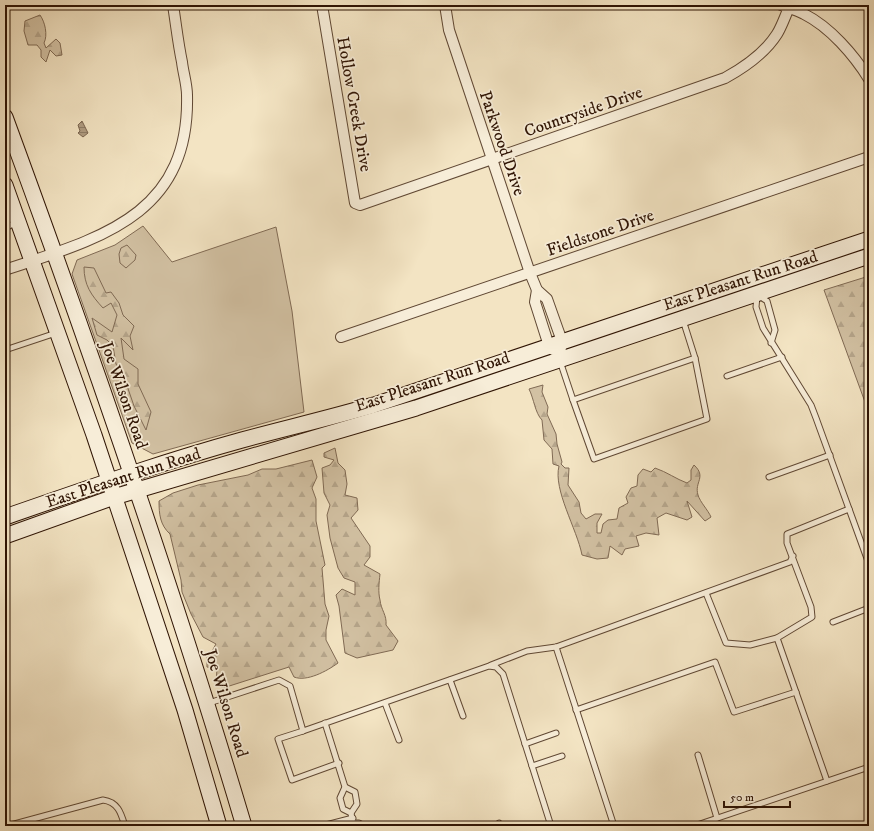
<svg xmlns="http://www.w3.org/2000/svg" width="874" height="831" font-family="'IM FELL DW Pica',serif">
<defs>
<pattern id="forest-firs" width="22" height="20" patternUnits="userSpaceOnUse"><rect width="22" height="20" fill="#d2c1a3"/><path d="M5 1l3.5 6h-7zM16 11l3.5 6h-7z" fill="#b5a58b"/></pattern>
<pattern id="water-rules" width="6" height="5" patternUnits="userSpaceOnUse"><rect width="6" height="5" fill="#b09d82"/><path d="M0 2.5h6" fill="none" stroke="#907f68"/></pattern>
</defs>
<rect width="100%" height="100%" fill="#f3e4c3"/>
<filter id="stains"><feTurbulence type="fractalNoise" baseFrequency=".005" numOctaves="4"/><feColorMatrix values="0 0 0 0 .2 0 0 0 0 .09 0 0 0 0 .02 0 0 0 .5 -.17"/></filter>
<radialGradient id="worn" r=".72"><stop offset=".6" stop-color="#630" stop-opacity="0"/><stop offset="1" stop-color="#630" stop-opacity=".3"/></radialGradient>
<polygon fill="#d2c1a3" stroke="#806a54" points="143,226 172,262 276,227 292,311 304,412 153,454 132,443 72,274 77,260 115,245"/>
<g fill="url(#forest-firs)" stroke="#806a54">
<path d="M40,15C45,22 48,35 44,43L46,48L56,39L60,43L62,55L56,56L50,50L46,62L41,57V50L37,45H28L24,31L25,21Z"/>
<polygon points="127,245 136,255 135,260 126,268 120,263 119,254 121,248"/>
<path d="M84,267L94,268L106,293L111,292L119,303L123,315L134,326L130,336L133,350L121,338L124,359L138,369V384L151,412L146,430L134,406L124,377L116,364L113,346L107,340L97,335L92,318L112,332L117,315L111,303L103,308C91,295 84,285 84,267Z"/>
<polygon points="869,276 869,413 824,290"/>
<path d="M543,385L542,392L548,407L547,414L556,434L557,444L562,462L561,464L565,468H569L568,485L579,502L581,513L586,519L595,514H602L597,523V533H601L603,524L608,520L617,519L619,508L628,503L626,497L631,488L637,486L638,475L643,469L651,472L655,468C667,472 676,479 687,483L691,480V470L694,465C707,477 694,482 698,495C700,502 708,510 711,517L705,521L687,501L692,517L687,520L666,513L657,518L659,535L646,533L636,536L639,546L625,549L622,555L610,546L608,558L597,559L582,555C577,529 553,490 559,466L553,464L552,449L544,440L542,420C535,413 534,399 529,389Z"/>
<path d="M335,448L338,463L345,470L347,484L345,495L357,498L358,510L351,518L370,546V557L364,565L380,574C379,583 378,592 380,600C381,610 387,615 386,625L398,641L393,650L357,658L345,653L339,606L336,595L342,589L355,595V582L344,578L338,568L330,538L327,515L330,505L324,493L322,468L330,465L334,460L324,457V453Z"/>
<path d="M312,460L317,477L312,488L316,499V521L325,565L322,568L325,604L329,616L326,630V640L338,663C327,671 307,682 294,677L289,667L223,688L216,683L217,669L207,667V654L212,651L216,644L203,637L191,614L182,592L181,580L170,534C160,525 159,514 159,501L173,493L198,485L248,475L262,469H276Z"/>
</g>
<polygon fill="url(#water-rules)" stroke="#7c6650" points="82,121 88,133 83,137 78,133 80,131 78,125"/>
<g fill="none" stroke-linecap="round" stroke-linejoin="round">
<g stroke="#604834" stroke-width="7">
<g id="lane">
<polyline points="5,228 17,222"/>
<polyline points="757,296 756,307 763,328 811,405 816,418 869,564"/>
<polyline points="759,296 767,301 775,330 771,343"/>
<polyline points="5,350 56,333"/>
<polyline points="560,361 573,400 695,358 683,320"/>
<polyline points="727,376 782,357"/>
<polyline points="573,400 594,459 707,419 695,358"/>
<polyline points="769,477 830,455"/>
<polyline points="706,593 726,643 750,645 777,638"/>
<polyline points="833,622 869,608"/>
<polyline points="556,647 614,826"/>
<polyline points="491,665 527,651 556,647 790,562 793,556"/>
<polyline points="450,680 463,716"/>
<polyline points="209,703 279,680 290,686 303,731 489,666 496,667 503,674 551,826"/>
<polyline points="385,703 399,740"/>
<polyline points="576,710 715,662 734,712 796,692"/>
<polyline points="325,723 345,787 340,798 343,809 351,813 353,826"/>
<polyline points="303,731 278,739 292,780 339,763"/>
<polyline points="525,744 556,733"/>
<polyline points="698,755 717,818"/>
<polyline points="532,766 562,756"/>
<polyline points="827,781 777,638 812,617 811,607 787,543 787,534 849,509"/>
<polyline points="345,787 355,792 357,804 351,813"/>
<polyline points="352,823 359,823 364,826"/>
<polyline points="499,823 500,826"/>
<path d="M7,826L103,800C118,802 121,813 125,826"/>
<polyline points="322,826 353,818"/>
<polyline points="694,826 869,767"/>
</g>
</g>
<g stroke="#604834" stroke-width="12">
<g id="street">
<path d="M322,5L355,203L360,205L725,78C745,67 765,53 777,34C782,26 785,16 789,8"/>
<polyline points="445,5 449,30 530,273 537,290 547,299 558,330 562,341 559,360"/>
<path d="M781,5C789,8 797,10 804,14C830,27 854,55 869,79"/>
<path d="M5,270C100,238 190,216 187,95C187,84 183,72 182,62C178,43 176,24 173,5"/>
<polyline points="537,290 535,302 549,346 553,350"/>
<polyline points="341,337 869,157"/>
</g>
</g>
<g stroke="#2f1404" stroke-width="17">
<g id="secondary">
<path d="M5,117C91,351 173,587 244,826"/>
<polyline points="5,185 94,435 185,710 219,826"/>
<path d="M5,517C83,490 162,462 242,440C286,428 330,418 374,405L869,239"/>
<polyline points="5,536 114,497 416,408 869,256"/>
</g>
</g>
<use href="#lane" stroke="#f7edd8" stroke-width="5"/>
<use href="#street" stroke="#f7edd8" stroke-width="10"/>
<use href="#secondary" stroke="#f7edd8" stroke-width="15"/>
</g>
<g text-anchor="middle" stroke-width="3.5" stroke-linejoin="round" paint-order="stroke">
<g font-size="17" fill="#2f1404" stroke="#f7edd8">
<text transform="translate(355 104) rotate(80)" y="6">Hollow Creek Drive</text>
<text transform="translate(583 111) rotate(-19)" y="6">Countryside Drive</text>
<text transform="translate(503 143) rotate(71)" y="6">Parkwood Drive</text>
<text transform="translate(600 232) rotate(-19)" y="6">Fieldstone Drive</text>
<text transform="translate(740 280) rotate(-18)" y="6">East Pleasant Run Road</text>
<text transform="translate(432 381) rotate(-18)" y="6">East Pleasant Run Road</text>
<text transform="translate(125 395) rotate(71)" y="6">Joe Wilson Road</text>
<text transform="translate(123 477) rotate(-18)" y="6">East Pleasant Run Road</text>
<text transform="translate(227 703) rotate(73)" y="6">Joe Wilson Road</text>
</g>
</g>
<rect width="874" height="831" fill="none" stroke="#f3e4c3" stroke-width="20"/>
<rect x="6" y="6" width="862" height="819" fill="none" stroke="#2f1404" stroke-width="2"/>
<rect x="10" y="10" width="854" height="811" fill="none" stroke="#2f1404"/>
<path d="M724 801v6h66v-6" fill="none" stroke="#2f1404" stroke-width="2"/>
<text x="730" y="801" font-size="12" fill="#2f1404" stroke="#f7edd8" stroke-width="3" paint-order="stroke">50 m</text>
<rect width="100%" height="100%" filter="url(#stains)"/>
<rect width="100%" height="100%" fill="url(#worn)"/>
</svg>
